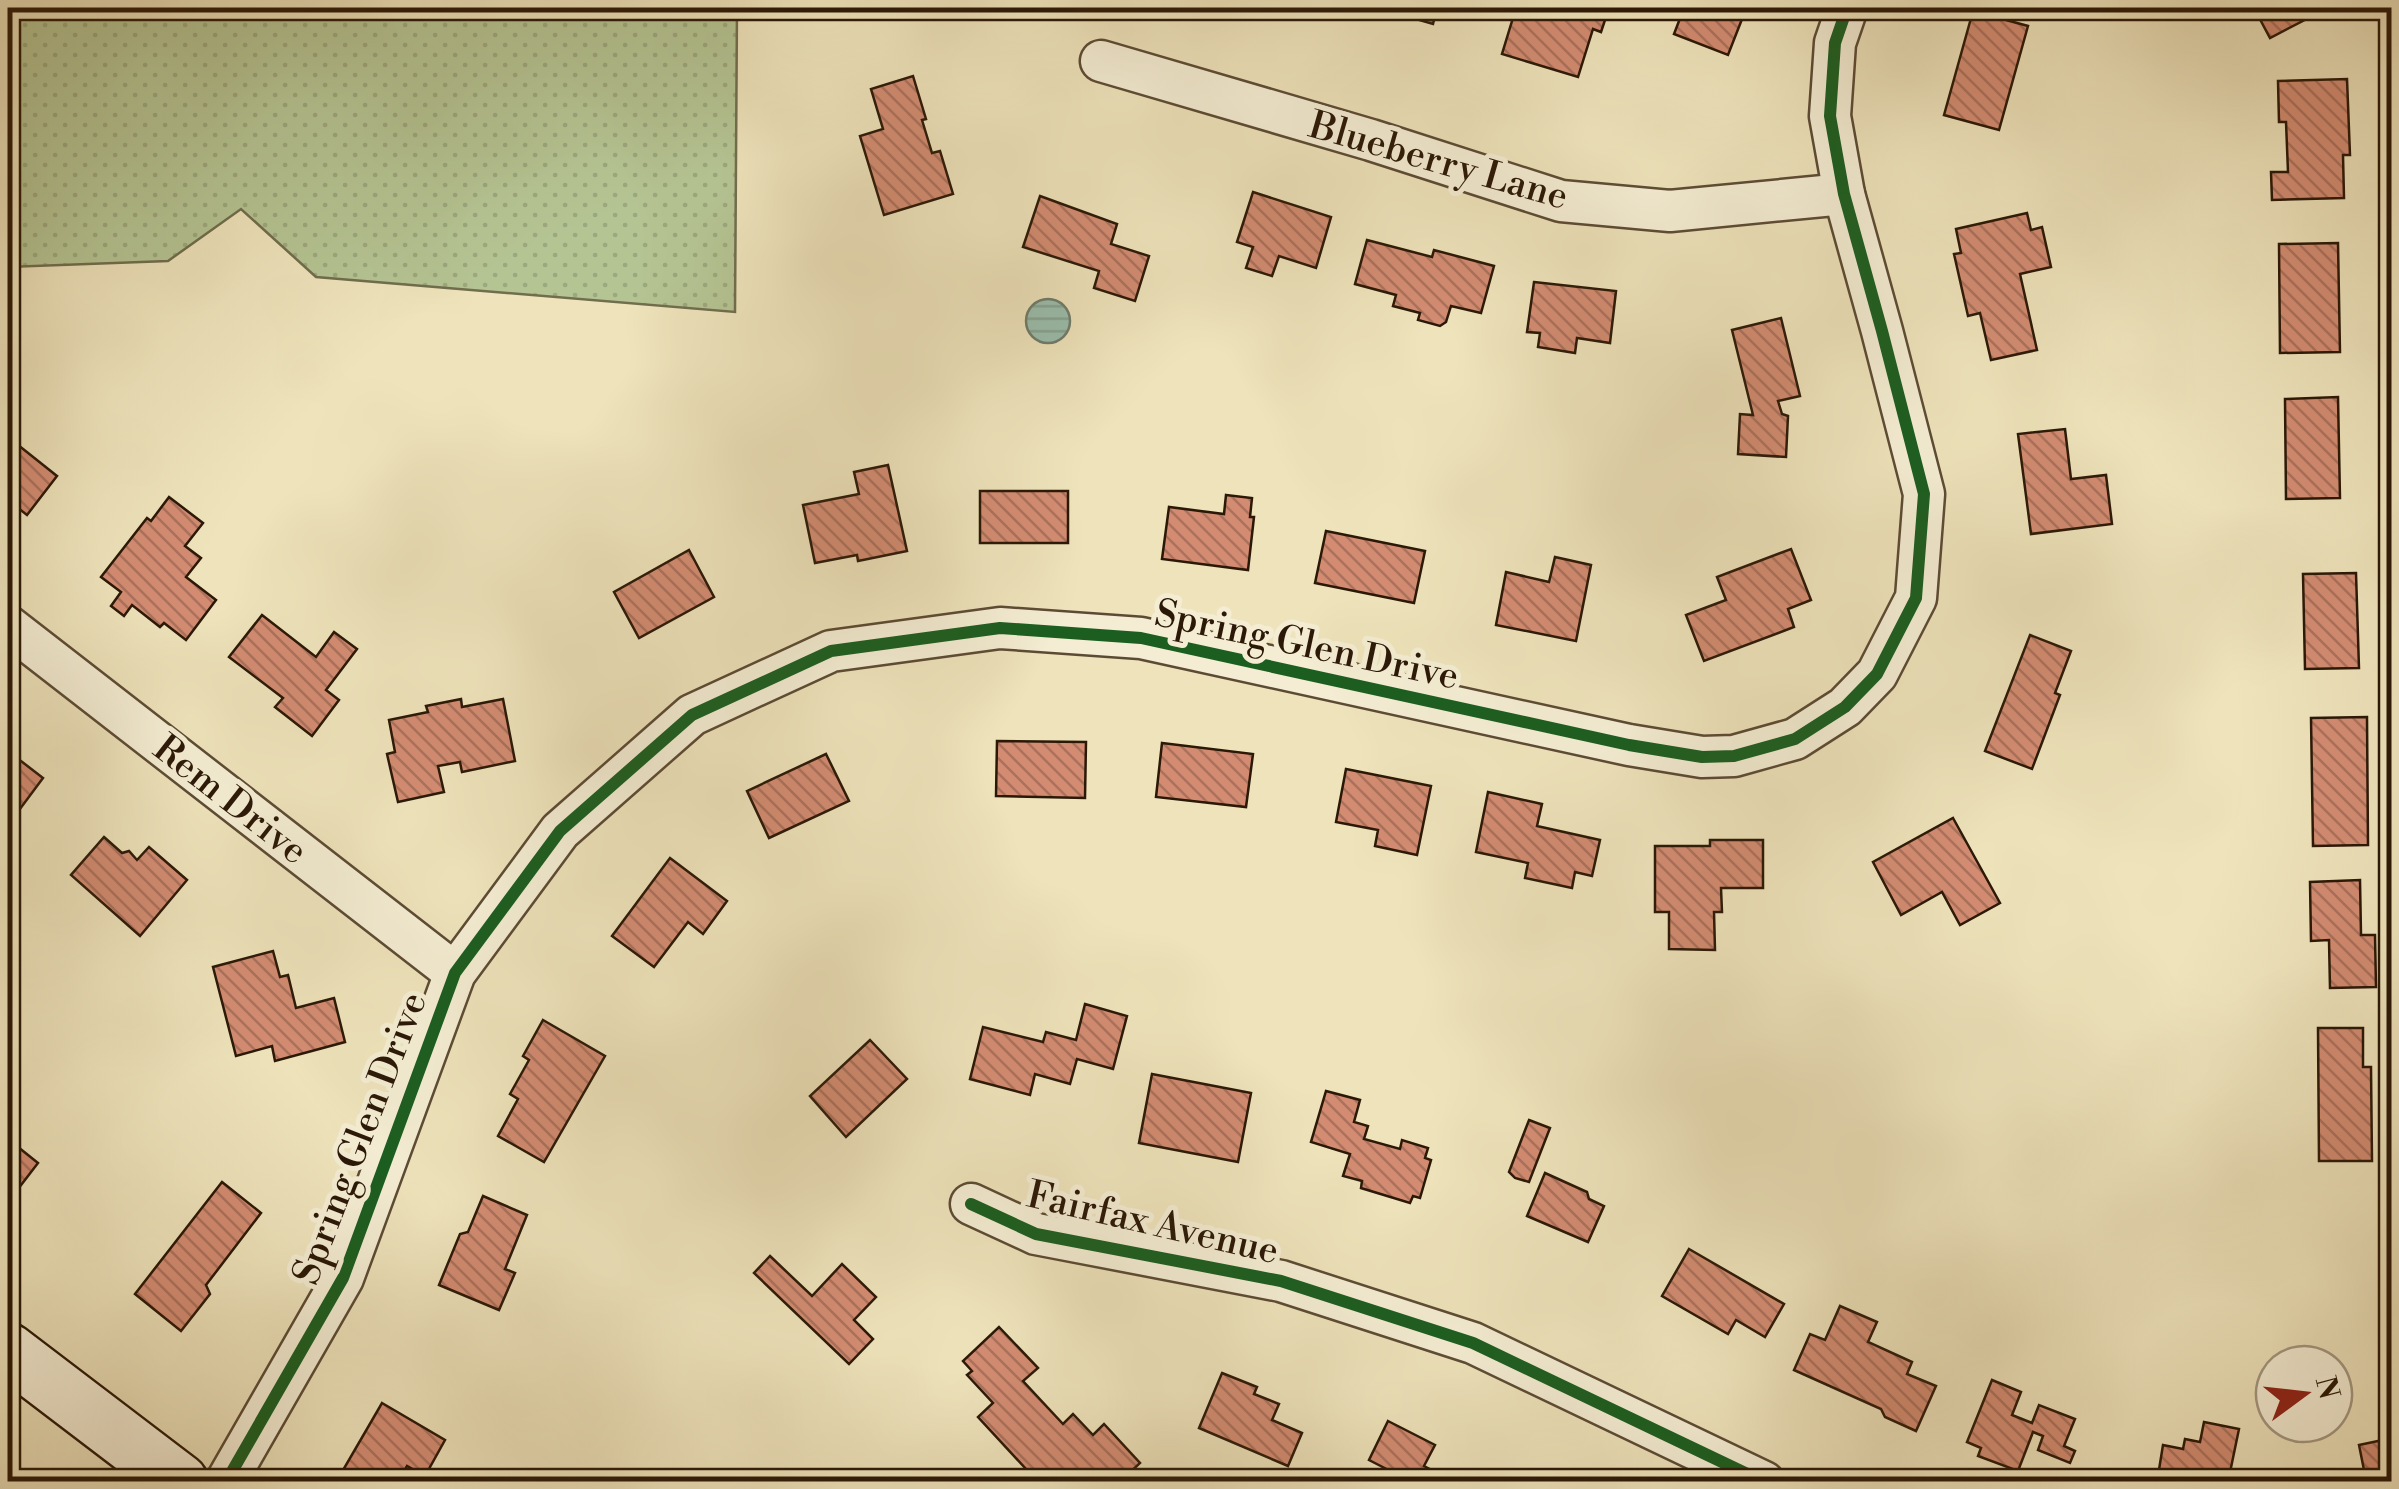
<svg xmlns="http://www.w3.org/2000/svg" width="2399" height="1489" font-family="'Libre Bodoni',serif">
<defs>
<pattern id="green-dots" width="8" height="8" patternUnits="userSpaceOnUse" patternTransform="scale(2.5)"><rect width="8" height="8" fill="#b5c493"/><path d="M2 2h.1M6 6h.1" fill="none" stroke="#9ca87d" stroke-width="1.8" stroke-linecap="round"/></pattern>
<pattern id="water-rules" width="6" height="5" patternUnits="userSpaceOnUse" patternTransform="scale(2.5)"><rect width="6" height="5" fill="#9abead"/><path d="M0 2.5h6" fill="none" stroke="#85a393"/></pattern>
<pattern id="building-back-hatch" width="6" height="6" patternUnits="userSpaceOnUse" patternTransform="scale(2.5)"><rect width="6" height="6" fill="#d38c72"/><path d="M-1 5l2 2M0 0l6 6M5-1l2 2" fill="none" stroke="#ab715c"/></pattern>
</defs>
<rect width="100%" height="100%" fill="#eee3bb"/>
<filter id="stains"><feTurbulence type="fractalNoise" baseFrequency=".002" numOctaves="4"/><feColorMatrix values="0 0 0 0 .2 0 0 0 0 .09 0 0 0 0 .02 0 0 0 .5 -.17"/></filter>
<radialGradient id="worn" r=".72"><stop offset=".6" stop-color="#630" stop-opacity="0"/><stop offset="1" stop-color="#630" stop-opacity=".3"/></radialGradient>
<polygon fill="url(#green-dots)" stroke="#706e4d" stroke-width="2.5" points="8,8 737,8 735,312 316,277 241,209 168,261 8,267"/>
<circle fill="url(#water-rules)" stroke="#6e7c6b" stroke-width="2.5" cx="1048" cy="321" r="22"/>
<g fill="url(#building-back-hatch)" stroke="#2b1807" stroke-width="2.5">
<polygon points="1378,8 1437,8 1433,24"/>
<polygon points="1516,8 1609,8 1601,32 1593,29 1578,77 1502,54"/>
<polygon points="1684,8 1752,8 1749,16 1744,14 1728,55 1674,34"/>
<polygon points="2254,8 2320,8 2322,11 2270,38"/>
<polygon points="1973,11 2028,26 1999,130 1944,115"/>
<polygon points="913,76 926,119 922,120 932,153 940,151 953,194 884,215 860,136 883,129 871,89"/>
<polygon points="2347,79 2350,155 2343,155 2344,198 2272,200 2271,172 2288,172 2286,122 2279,122 2278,81"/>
<polygon points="1253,192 1331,217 1316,268 1279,256 1272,276 1246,268 1253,247 1237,242"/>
<polygon points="1040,196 1117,224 1111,244 1149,256 1135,301 1094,288 1099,271 1023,247"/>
<polygon points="2027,213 2031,230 2042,227 2051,267 2020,274 2037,350 1991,360 1980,313 1968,316 1954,254 1961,253 1956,229"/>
<polygon points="1367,240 1432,257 1434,250 1494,266 1481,313 1451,306 1446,322 1440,326 1418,320 1420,313 1393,306 1396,295 1355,284"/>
<polygon points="2338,243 2340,352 2280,353 2279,244"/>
<polygon points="1534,282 1616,291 1610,343 1577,338 1575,353 1538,347 1540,333 1527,332"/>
<polygon points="1781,318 1800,396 1778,401 1782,414 1788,416 1786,457 1738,454 1740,414 1753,415 1732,330"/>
<polygon points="2338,397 2340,498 2286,499 2285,399"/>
<polygon points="2065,429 2071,479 2106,475 2112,524 2031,534 2018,434"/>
<polygon points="8,437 57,476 27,515 8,500"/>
<polygon points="888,465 907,551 858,561 857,555 815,563 803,505 859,494 854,472"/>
<rect x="980" y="491" width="88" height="52"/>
<polygon points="1226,495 1252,498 1250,517 1254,517 1248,570 1162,559 1169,507 1224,514"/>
<polygon points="169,497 203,523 185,546 201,558 186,577 216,600 186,640 164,623 160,627 132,605 124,616 111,606 121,592 101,577 147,518 151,521"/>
<polygon points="1326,531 1425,551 1414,603 1315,583"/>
<polygon points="1791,549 1811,600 1788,609 1794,627 1704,661 1686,615 1726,600 1717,577"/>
<polygon points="689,550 714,597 639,638 614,592"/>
<polygon points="1555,557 1591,565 1576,641 1496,625 1506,572 1549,582"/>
<polygon points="2356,573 2359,668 2305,669 2303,574"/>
<polygon points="262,615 316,657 334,632 357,649 326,690 339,700 312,736 275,707 283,698 229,657"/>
<polygon points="2030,635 2071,651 2055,693 2060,695 2032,769 1985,751"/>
<polygon points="461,699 462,707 503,699 515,761 462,772 460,762 438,766 444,792 398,802 387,754 395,752 389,720 428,712 426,706"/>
<polygon points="2367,717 2368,845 2313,846 2311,718"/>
<polygon points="8,737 15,742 8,751 43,778 8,825"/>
<polygon points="997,741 1086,742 1085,798 996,796"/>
<polygon points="1162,743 1253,754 1246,807 1156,797"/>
<polygon points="826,754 849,801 769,838 747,791"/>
<polygon points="1346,769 1431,786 1417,855 1375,846 1378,830 1336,822"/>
<polygon points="1488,792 1542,804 1537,826 1600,840 1592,876 1575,872 1572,888 1525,878 1528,863 1476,852"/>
<polygon points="1953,818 2000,903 1960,925 1942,892 1901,915 1873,862"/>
<polygon points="104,837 122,853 129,851 137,860 149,847 187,880 140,936 71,875"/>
<polygon points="1710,840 1763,840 1763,888 1721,888 1722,912 1714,912 1715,950 1669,949 1669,912 1655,912 1655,846 1710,846"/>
<polygon points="670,858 727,901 703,934 688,922 654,967 612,936"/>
<polygon points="2360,880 2361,935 2375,935 2376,987 2330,988 2329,940 2311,941 2310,882"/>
<polygon points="273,951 280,977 288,975 296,1008 334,998 345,1042 275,1061 272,1046 236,1056 213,967"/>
<polygon points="1085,1004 1127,1016 1113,1069 1077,1059 1070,1084 1035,1074 1030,1095 970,1079 983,1027 1043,1042 1046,1032 1076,1040"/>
<polygon points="543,1020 605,1056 544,1162 498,1136 518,1099 510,1094 529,1060 523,1056"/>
<polygon points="2318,1028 2363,1028 2363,1067 2371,1067 2372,1161 2319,1161"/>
<polygon points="870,1040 907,1079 846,1137 810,1096"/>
<polygon points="1152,1074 1251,1093 1238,1162 1139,1143"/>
<polygon points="1326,1091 1360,1100 1354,1122 1368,1126 1364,1139 1400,1149 1402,1140 1428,1148 1425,1158 1431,1160 1420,1198 1413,1196 1410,1203 1361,1188 1362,1181 1343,1176 1350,1154 1311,1142"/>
<polygon points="1529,1120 1550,1128 1529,1182 1515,1178 1509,1172"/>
<polygon points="8,1139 38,1163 8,1202"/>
<polygon points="1545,1173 1587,1192 1589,1199 1604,1206 1588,1242 1527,1216"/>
<polygon points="222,1182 261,1213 206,1285 210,1294 181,1331 135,1294"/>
<polygon points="483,1196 527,1215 505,1269 515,1273 499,1310 439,1285 460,1234 468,1232"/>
<polygon points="1689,1249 1784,1304 1765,1337 1736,1320 1728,1334 1662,1296"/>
<polygon points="770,1256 812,1296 842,1264 876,1297 854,1320 873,1339 849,1364 754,1273"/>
<polygon points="1840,1306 1877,1322 1868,1342 1912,1362 1907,1374 1936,1386 1916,1431 1885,1417 1881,1409 1794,1370 1810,1334 1825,1340"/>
<polygon points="999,1327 1038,1368 1023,1381 1063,1424 1073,1414 1093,1435 1104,1424 1140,1463 1120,1482 1058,1482 1052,1474 1044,1482 1038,1482 978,1417 993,1403 967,1375 972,1371 963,1361"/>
<polygon points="1222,1373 1257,1387 1254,1394 1279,1404 1272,1420 1302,1433 1288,1466 1199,1428"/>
<polygon points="1992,1380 2021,1392 2012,1415 2032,1423 2039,1405 2075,1419 2064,1446 2075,1451 2070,1463 2038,1450 2043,1436 2033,1432 2018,1471 1978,1456 1981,1448 1967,1442"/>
<polygon points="382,1403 445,1440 425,1476 407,1466 398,1482 347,1482 339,1477"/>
<polygon points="1388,1421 1435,1445 1424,1466 1455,1482 1412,1482 1369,1460"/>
<polygon points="2204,1422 2239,1429 2228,1482 2157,1482 2163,1445 2183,1449 2185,1439 2200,1442"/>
<polygon points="2392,1438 2392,1482 2326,1482 2326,1479 2364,1470 2359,1445"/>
</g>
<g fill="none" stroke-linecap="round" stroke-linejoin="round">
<g stroke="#5c4b34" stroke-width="45">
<g id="street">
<polyline points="1101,61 1371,140 1561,201 1670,211 1844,194"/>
<polyline points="8,626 455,973"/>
<polyline points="971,1204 1036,1234 1281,1281 1473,1343 1764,1482"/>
<polyline points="226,1482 343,1278 455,973 560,831 692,715 831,651 1000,628 1141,638 1629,745 1702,757 1734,756 1795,739 1845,707 1877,674 1916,598 1924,494 1882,331 1844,194 1830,116 1835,43 1847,8"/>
</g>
</g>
<g stroke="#2b1807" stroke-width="60">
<polyline id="secondary" points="8,1351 180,1482"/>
</g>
<use href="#street" stroke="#f4edd3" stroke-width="40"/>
<use href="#secondary" stroke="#f4edd3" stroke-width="55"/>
<g stroke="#f4edd3" stroke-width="19">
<g id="cycleway">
<polyline points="971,1204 1036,1234 1281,1281 1473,1343 1764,1482"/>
<polyline points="226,1482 343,1278 455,973 560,831 692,715 831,651 1000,628 1141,638 1629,745 1702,757 1734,756 1795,739 1845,707 1877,674 1916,598 1924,494 1882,331 1844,194 1830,116 1835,43 1847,8"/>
</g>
</g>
<use href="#cycleway" stroke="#1b5e20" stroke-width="12"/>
</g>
<g text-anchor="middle" stroke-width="10" stroke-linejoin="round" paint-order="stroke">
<g font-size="38" fill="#2b1807" stroke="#f4edd3">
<text transform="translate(1439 160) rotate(16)" y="13">Blueberry Lane</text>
<text transform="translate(1307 644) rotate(12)" y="13">Spring Glen Drive</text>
<text transform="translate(231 799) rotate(38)" y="13">Rem Drive</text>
<text transform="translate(359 1138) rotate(-69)" y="13">Spring Glen Drive</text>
<text transform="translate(1153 1222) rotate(13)" y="13">Fairfax Avenue</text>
</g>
</g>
<rect width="2399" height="1489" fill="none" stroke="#eee3bb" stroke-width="40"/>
<rect x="10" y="10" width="2379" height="1469" fill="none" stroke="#2b1807" stroke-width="5"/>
<rect x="20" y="20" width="2359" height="1449" fill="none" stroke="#2b1807" stroke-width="2.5"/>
<g transform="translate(2304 1394) rotate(75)"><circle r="48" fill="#f4edd3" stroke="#a49881" stroke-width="2.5"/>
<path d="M0-8L18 38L0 25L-18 38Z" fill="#8f2418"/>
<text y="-15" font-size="28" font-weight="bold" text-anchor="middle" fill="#2b1807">N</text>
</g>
<rect width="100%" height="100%" filter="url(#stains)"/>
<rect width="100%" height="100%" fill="url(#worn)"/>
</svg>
